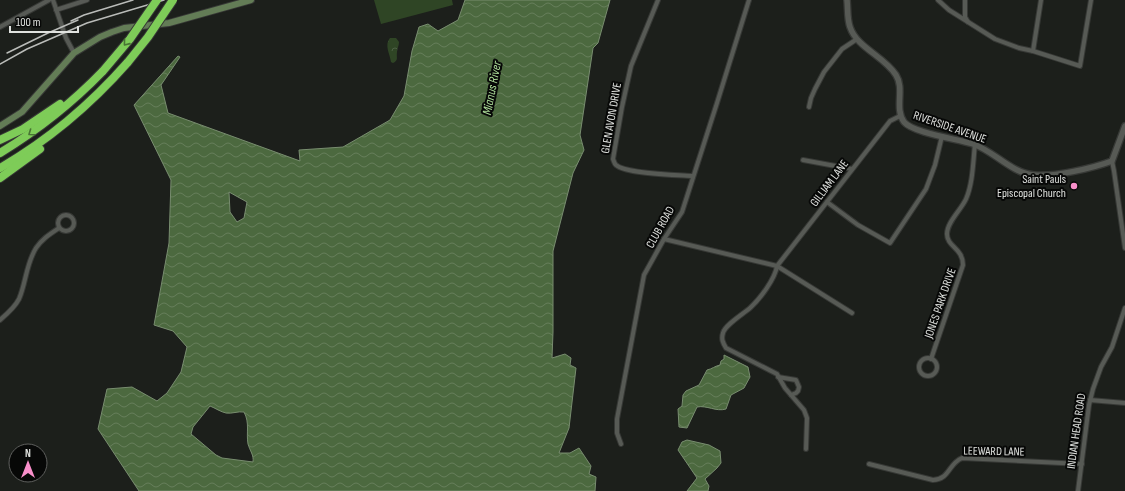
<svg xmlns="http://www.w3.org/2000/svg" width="1125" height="491" font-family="'Sofia Sans Condensed',sans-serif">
<defs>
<pattern id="park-crowns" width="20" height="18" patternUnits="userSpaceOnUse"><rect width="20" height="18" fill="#2f4525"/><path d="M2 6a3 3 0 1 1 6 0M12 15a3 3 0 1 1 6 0" fill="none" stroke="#4d6044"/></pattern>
<pattern id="water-waves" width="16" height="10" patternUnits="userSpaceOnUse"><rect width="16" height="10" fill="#4c693f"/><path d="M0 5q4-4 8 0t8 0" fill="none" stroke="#667e5a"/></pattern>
</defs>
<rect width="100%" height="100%" fill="#1c1f1b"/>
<polygon fill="#2f4525" points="374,0 452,0 453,5 381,24"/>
<path fill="url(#park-crowns)" d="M390,38H396L399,42C399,46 397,48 397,52C396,58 399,60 393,63L391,62C390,54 384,45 390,38Z"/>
<g fill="url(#water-waves)" stroke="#788d6f" fill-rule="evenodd">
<path d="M465,0H610L598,43L593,48L580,135L584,150L573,173L553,251V332L552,358L565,354L571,358L570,365L576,368L569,428L559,453H570L579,448L591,466L589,474L596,477L595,491H139L98,429L107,389L132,387L157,401L167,393L181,372L187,347L173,331L154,325L169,243L171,180L134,105L178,56L180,57L161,85L168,113L300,161L299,150L343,147L390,120L404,96L412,51L419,27L428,24L438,31L458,20ZM229,192L247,202L244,218L237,222L230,212ZM210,406C215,408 221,412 226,413C232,414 238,411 244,412C250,423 246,433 248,444C250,451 254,455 253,462L222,458L216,455L191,434L193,427Z"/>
<path d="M724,355L748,367L750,377L744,388L731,395L726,409C716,412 707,405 697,407L687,428L679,427L678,409L682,406L683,395L686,391L699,385L707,370C712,369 715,366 720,365L721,361L724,359Z"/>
<polygon points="687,440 709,445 720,451 721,463 717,468 705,479 709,486 708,491 687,491 697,478 678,450 682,442"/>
</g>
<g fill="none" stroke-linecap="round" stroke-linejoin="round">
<g stroke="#373936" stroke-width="6">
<g id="minor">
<polyline points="53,0 66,38 74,53"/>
<path d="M658,0L631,66L622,107L613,159C614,161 614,163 616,165C626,174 678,175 693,176"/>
<polyline points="938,0 949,10 995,39 1019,48 1033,51 1080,66 1091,0"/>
<polyline points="965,0 965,17 968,22"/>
<polyline points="56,10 87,0"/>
<polyline points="0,27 49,0"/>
<polyline points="1033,51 1041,0"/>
<polyline points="809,107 811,98 815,89 824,72 842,49 857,39"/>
<polyline points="803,160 852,169"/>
<polyline points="1112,161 1114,171 1125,248"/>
<polyline points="827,202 858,225 890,243 926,189 935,165 942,136"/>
<circle cx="66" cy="223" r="8"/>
<polyline points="664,239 777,266 890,121 900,116"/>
<path d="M0,320C7,314 15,307 19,299C26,283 26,264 36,248C42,239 50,234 59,228"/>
<circle cx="928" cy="367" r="9"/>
<path d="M931,359L963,265C963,248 947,247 947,234C947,222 961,210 966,199C973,183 973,162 975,144"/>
<polyline points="778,377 796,380 799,387 798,391 796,393 791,395"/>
<polyline points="1090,400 1125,403"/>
<polyline points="621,444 617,433 617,419 644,275 664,239 682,212 717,103 749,0"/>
<path d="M806,449L807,418L804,410L785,388L777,374L726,348C723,343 721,339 723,333C725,325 743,314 750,308C760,299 775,279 777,266L852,313"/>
<path d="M869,464L933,480C950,479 948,464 962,458L1082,464"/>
<polyline points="1078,491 1089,405 1093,389 1101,367 1112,347 1125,308"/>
</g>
</g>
<g stroke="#373936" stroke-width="8">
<path id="tertiary" d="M847,0C848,9 847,19 850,27C857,48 884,56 896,75C905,89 894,108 904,122C913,133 958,139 973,144C994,151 1011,173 1034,175C1055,177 1093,168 1112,161L1125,126"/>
</g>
<g stroke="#373936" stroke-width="8">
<polyline id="secondary" points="0,126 22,112 74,53 100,37 112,32 124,28 169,23 251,0"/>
</g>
<g stroke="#373936" stroke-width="10">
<g id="motorway">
<polyline points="0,140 23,129 60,104"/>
<path d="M0,153C38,130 72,103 103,71"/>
<path d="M0,168C49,140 91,104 128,62"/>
<polyline points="0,178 40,149"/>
</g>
</g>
<use href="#minor" stroke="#575a55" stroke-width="4"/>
<use href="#tertiary" stroke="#575a55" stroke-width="5.5"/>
<use href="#secondary" stroke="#637c56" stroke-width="6"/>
<use href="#motorway" stroke="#7ecc58" stroke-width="8"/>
<g stroke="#babcb9" stroke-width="1.5">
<polyline points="71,21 84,15 133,0"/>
<polyline points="7,53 48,33 78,20"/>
<polyline points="0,64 27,49 87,23 164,0"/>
</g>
<g stroke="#373936" stroke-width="10" stroke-linecap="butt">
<g id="motorway-bridge">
<polyline points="128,62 148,37 173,0"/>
<polyline points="103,71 130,39 157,0"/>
</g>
</g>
<use href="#motorway-bridge" stroke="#7ecc58" stroke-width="8"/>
</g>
<defs><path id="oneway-chevron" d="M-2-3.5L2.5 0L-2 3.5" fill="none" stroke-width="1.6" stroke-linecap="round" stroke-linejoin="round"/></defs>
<g stroke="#487434">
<use href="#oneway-chevron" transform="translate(126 43) rotate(129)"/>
<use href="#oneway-chevron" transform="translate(31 133) rotate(145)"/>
</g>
<circle fill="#f98fca" stroke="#070807" stroke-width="1.5" cx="1074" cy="186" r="4"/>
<g text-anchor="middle" stroke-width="4" stroke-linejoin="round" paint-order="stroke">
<g font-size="12" fill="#e0e2df" stroke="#070807">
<text transform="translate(611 118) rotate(-80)" y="4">GLEN AVON DRIVE</text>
<text transform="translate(950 127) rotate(19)" y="4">RIVERSIDE AVENUE</text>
<text transform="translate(829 183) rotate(-53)" y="4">GILLIAM LANE</text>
<text transform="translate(660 227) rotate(-61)" y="4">CLUB ROAD</text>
<text transform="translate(940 303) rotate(-71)" y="4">JONES PARK DRIVE</text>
<text transform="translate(1076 431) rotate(-82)" y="4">INDIAN HEAD ROAD</text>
<text transform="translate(994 451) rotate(1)" y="4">LEEWARD LANE</text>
</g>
<g font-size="12" fill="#e0e2df" stroke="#070807" text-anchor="end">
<text x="1066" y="183">Saint Pauls<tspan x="1066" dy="14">Episcopal Church</tspan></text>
</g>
<g font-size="13" font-style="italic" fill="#acdb98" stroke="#070807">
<text transform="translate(491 88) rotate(-79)" y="5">Mianus River</text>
</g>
</g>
<g transform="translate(28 463)"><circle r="19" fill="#070807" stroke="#5e5f5d"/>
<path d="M0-3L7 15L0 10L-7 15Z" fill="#f98fca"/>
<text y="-6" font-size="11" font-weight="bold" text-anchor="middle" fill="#e0e2df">N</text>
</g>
<path d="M10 26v6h68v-6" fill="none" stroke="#e0e2df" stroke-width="2"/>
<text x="16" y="26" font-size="12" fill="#e0e2df" stroke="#070807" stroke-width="3" paint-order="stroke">100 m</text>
</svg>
